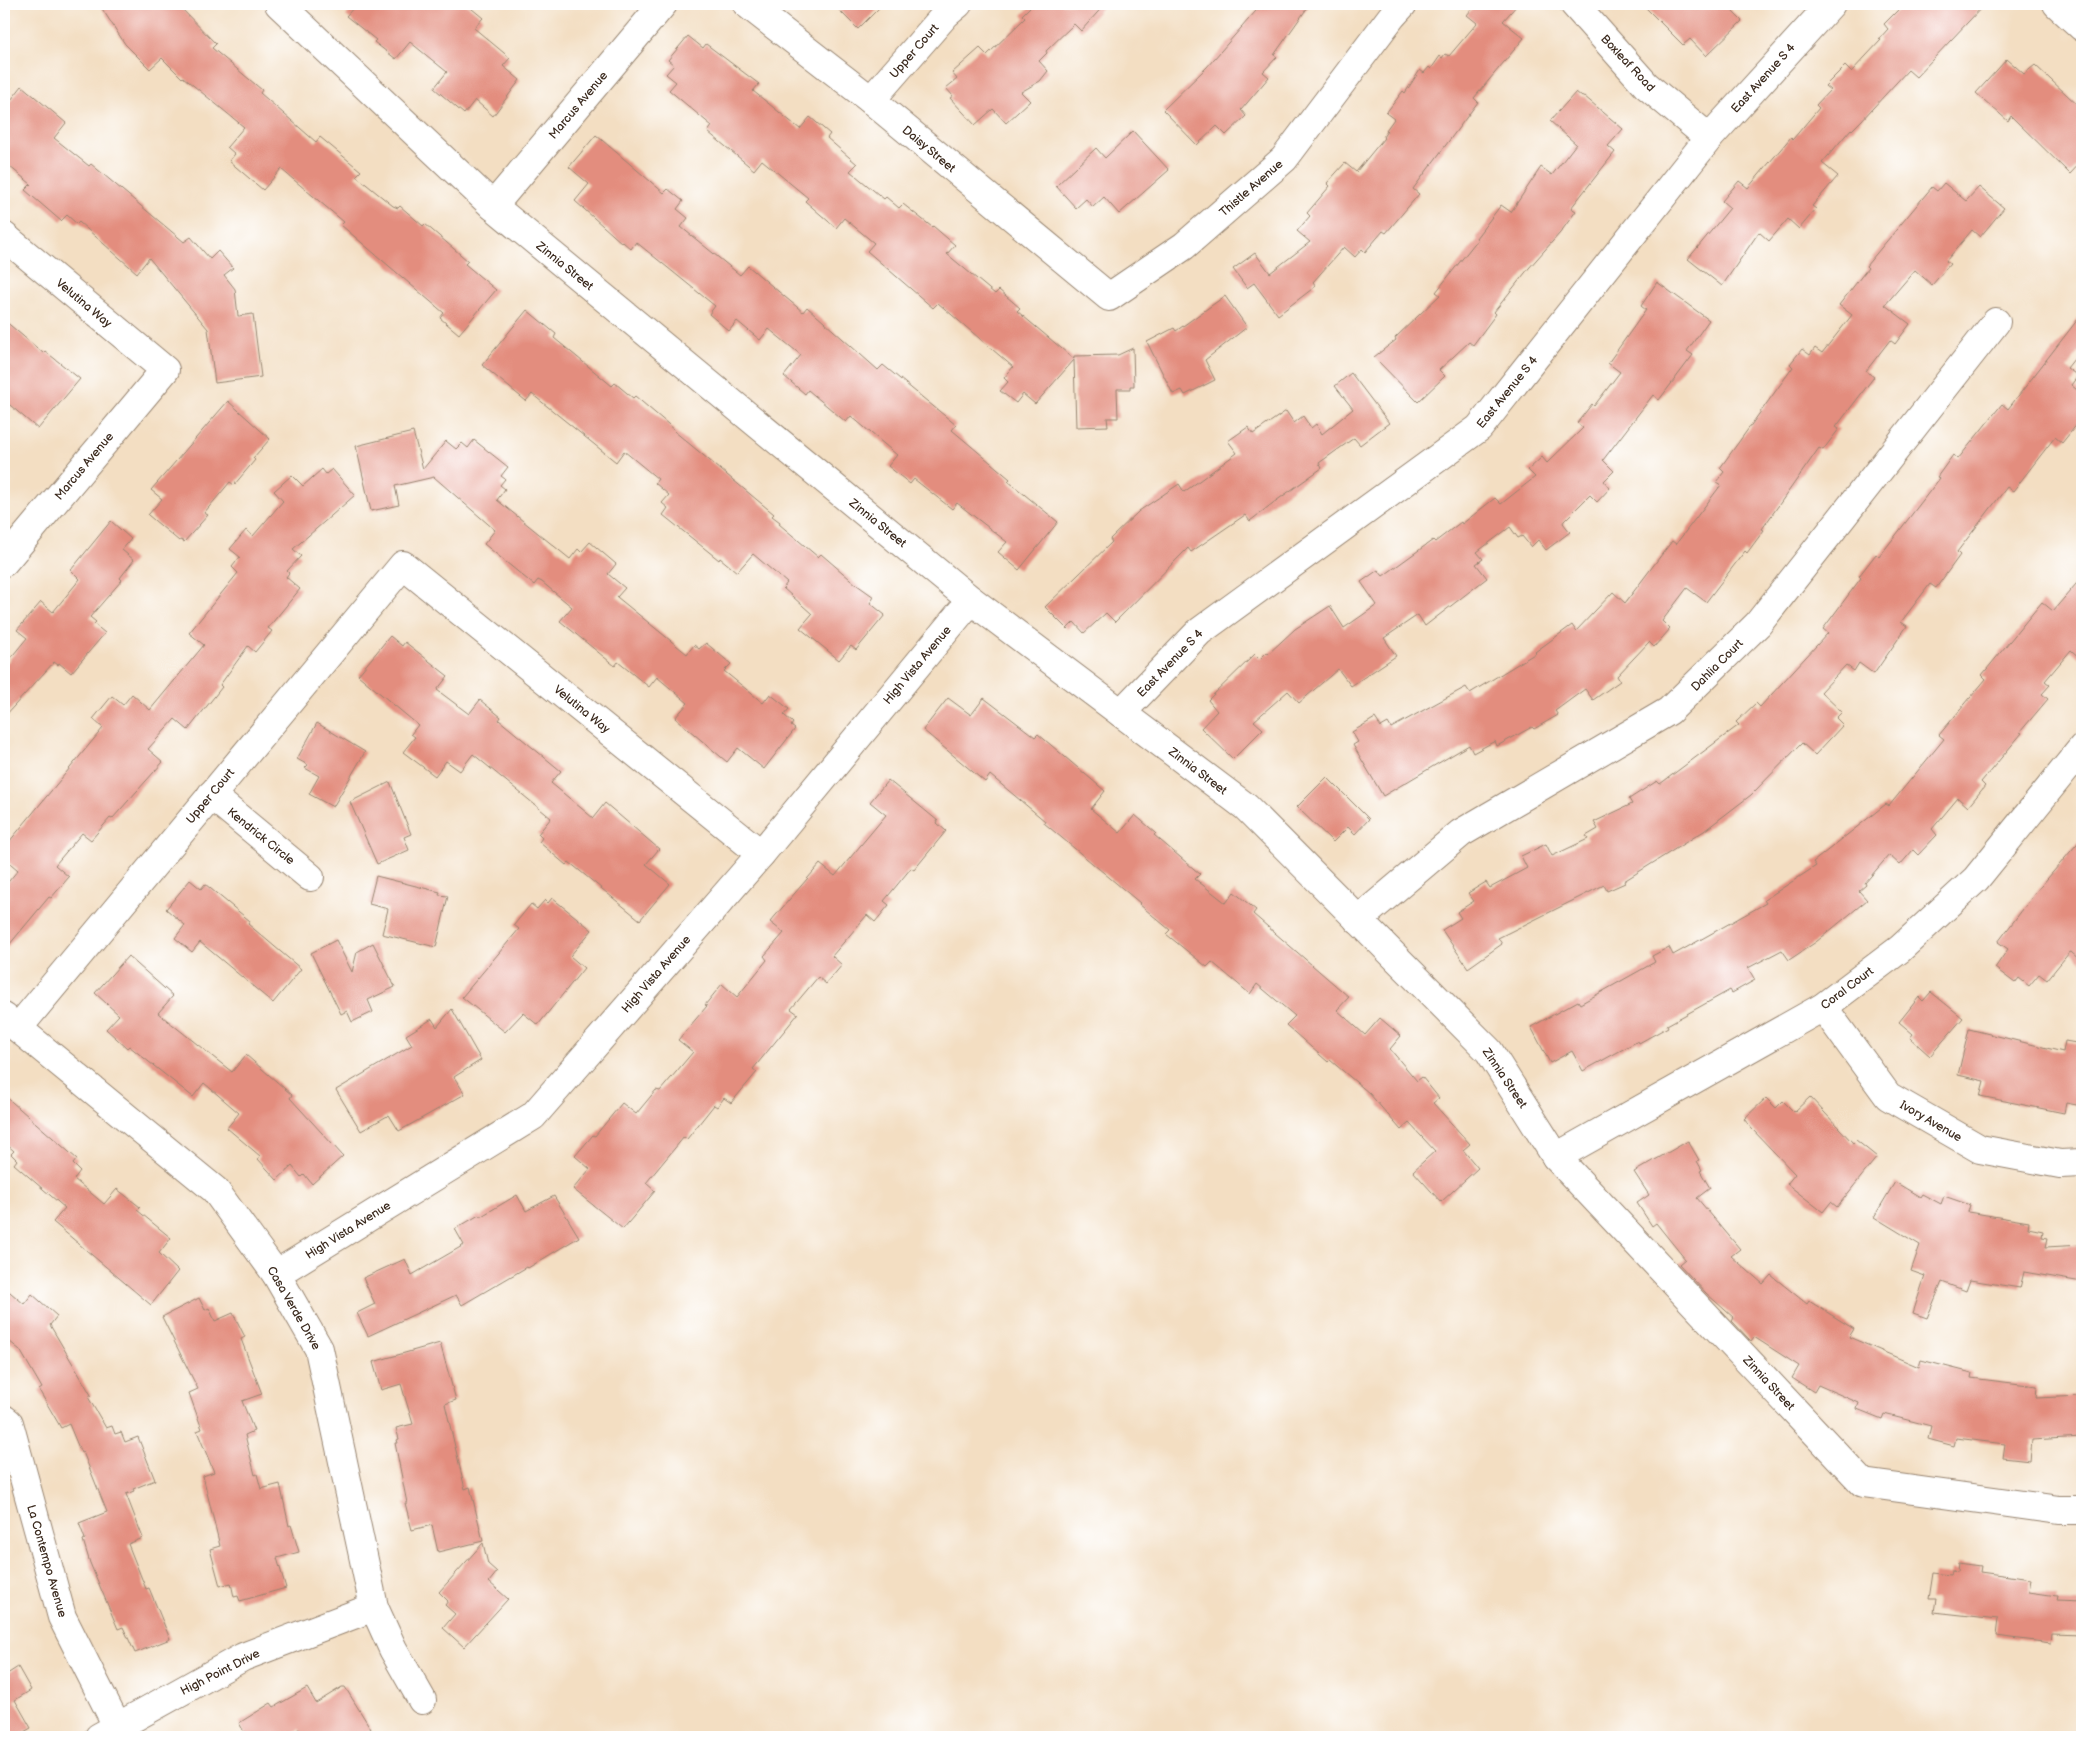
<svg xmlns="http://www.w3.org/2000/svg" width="2086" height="1741" font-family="'Balsamiq Sans',sans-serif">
<rect width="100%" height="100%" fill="#fff"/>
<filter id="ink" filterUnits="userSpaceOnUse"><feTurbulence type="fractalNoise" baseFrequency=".02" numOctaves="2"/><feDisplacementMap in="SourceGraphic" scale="10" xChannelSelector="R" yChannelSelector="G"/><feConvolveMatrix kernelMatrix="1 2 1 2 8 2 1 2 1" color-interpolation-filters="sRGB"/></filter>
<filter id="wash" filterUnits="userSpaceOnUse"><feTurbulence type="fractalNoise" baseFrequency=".0096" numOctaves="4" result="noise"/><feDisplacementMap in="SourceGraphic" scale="20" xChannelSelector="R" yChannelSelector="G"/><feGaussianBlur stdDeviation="1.12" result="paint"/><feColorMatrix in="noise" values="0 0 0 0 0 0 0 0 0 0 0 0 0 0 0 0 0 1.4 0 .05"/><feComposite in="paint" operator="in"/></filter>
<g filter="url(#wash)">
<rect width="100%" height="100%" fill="#f3dec2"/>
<g id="blocks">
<g fill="#e38d7e">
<polygon points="99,4 177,4 216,44 212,48 262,90 260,93 316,142 320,137 361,171 356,176 393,206 398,208 400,206 423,226 425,224 468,261 465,264 496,290 459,334 440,318 444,313 341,225 344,222 281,169 263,190 229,161 235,154 227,147 244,127 183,77 182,78 162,58 150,69 125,44"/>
<polygon points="357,4 466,4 483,18 474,28 510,58 503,66 520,80 493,116 475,100 464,114 434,88 447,72 410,42 396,59 374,42 376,40 346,16"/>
<polygon points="833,4 883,4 858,29"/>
<polygon points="1033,4 1105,4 1081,31 1074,24 1046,51 1047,53 1039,61 1048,71 1040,81 1021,92 1030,101 1006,123 993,109 975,125 950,98 953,96 946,88 957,79 952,73 980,48 987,55 1025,18 1022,15"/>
<polygon points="1262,4 1310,4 1274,55 1277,57 1263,72 1269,77 1241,110 1246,116 1226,135 1217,126 1197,145 1163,110 1207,67"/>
<polygon points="1476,4 1518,4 1503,21 1524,38 1474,98 1478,102 1413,189 1419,194 1386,233 1383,231 1365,252 1362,249 1355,257 1344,247 1313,282 1316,286 1278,315 1254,283 1247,288 1233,269 1255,253 1270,273 1310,242 1297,231 1310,216 1307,213 1330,186 1327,183 1345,163 1356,172 1384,138 1383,137 1387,131 1386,130 1394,119 1386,113 1403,91 1405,93 1420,70 1424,73 1429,67 1431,69 1440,56 1442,58 1445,54 1449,56 1477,23 1467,15"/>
<polygon points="1642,4 1725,4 1742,21 1706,56 1690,39 1683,45"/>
<polygon points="1904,4 1985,4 1916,77 1908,70 1861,121 1852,130 1851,129 1822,163 1838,176 1812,206 1816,209 1799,229 1788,219 1769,241 1759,232 1722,286 1688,259 1730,208 1722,201 1739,181 1748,188 1791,137 1793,139 1819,108 1816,105 1830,90 1825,86 1845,66 1851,72 1881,40 1879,39 1888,29 1884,24"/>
<polygon points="688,36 703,48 706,44 759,84 753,91 800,129 810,117 830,134 827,138 857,164 850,171 884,199 886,197 899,208 903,204 932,227 933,226 955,245 947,254 995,294 999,290 1020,308 1017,311 1074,359 1074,356 1118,355 1133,348 1134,386 1130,386 1130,389 1117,389 1118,418 1107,418 1108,426 1076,427 1074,360 1035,404 1023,394 1016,403 1000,391 1008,382 1004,378 1013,367 938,303 933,308 867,251 874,243 844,218 836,228 805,201 808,198 762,160 754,170 708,132 712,126 669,90 676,82 666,74 674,65 668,60"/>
<polygon points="2007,59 2024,74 2035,65 2082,109 2082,161 2070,174 2011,116 2008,121 1976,93"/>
<polygon points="22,86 66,123 54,138 89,166 91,164 184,242 191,237 210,259 218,251 233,268 224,275 235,289 238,316 253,314 261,377 215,383 208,329 149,258 137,273 79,222 77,224 67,215 61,221 25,190 31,184 4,162 4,109"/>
<polygon points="1576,92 1582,97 1584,96 1623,129 1608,146 1615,152 1571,208 1576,211 1560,233 1529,268 1494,312 1496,314 1473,345 1469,342 1439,370 1445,376 1418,402 1374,357 1396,340 1395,338 1440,295 1436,292 1478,239 1476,238 1501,205 1511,212 1541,167 1552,175 1576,144 1550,121"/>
<polygon points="1133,131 1169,170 1119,214 1104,197 1093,207 1086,199 1076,208 1056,186 1096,148 1105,158"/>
<polygon points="596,135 664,193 668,189 683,201 677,209 688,218 681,227 740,275 748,266 803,312 807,307 878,370 883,365 956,425 952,430 1010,479 1008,481 1058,522 1019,570 998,552 1007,542 957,503 952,509 914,479 910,484 888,466 897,455 851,416 846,422 808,390 805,394 784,376 801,355 769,329 760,340 737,321 729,331 709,314 715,306 636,242 631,249 623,242 622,243 575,201 589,184 569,167"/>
<polygon points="1944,183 1966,201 1979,187 2004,208 1980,237 1972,230 1946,261 1950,264 1932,285 1915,270 1885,305 1910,324 1895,344 1890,340 1866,371 1874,377 1836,427 1839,429 1823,450 1819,448 1762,529 1764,530 1747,553 1745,551 1706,602 1687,588 1662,621 1670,629 1654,647 1649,642 1617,676 1620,681 1593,700 1585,689 1555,711 1558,715 1534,729 1532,727 1497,746 1495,741 1473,753 1469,745 1383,796 1353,745 1358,742 1352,732 1375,718 1381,727 1388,723 1391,728 1466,687 1470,693 1536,653 1535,652 1572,625 1576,631 1613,592 1625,603 1672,541 1676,544 1721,485 1716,482 1724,472 1720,468 1793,367 1790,364 1802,349 1810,355 1815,348 1822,353 1852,315 1839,305 1868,268 1866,266 1932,187 1937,191"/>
<polygon points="1657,282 1709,320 1687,351 1693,355 1659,400 1653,395 1603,460 1614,471 1604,481 1610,488 1597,502 1590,495 1564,521 1563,523 1570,532 1546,550 1538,540 1531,547 1522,536 1518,538 1510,527 1477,552 1483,559 1476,564 1487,578 1425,626 1418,615 1384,638 1396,656 1351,686 1338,669 1299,703 1288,691 1254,721 1263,729 1233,759 1201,728 1217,711 1208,700 1255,654 1260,659 1267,652 1268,654 1295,629 1330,606 1344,628 1377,605 1361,582 1378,570 1383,576 1433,540 1435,542 1461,522 1462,524 1495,498 1501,504 1535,477 1528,470 1542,457 1547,463 1583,428 1577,423 1592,404 1594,406 1620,372 1608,363 1646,310 1641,306"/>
<polygon points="1225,296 1247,327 1205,360 1215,380 1185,395 1182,390 1173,394 1147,342 1174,328 1176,331"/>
<polygon points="527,310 556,334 554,338 612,386 615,383 633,398 635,396 675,430 674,431 774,514 772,516 780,522 779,524 818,557 821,554 857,585 874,597 870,603 885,615 856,650 851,646 839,660 800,628 812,614 783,588 787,583 753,554 737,572 720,558 719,560 663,515 668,508 662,503 669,495 655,483 658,479 624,451 616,462 532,394 526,401 482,365"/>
<polygon points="2082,314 2082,349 2067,368 2078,376 2071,385 2082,394 2082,418 2062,443 2055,437 2013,491 2007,487 1957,552 1960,555 1936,588 1930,584 1901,622 1907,626 1874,674 1859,663 1854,671 1846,665 1821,692 1842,712 1836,718 1843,725 1815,755 1802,743 1751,795 1704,831 1624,881 1625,883 1607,891 1604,885 1498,938 1502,944 1468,968 1442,930 1461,918 1457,912 1474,901 1468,893 1486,882 1490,888 1527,868 1521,856 1546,844 1552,856 1588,839 1586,836 1598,829 1594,822 1632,804 1629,799 1657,781 1660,784 1739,725 1736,722 1756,703 1760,707 1828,633 1823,629 1861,578 1859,576 1876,554 1879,557 1940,478 1937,477 1953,455 1958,459 2002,404 2008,409"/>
<polygon points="4,320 43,353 45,351 80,379 38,429 4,400"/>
<polygon points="1351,373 1389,423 1360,445 1354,438 1319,463 1322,468 1273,503 1250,521 1245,515 1191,552 1188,548 1115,622 1106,613 1084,633 1074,622 1067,629 1045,607 1112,542 1110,539 1139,511 1179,484 1184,492 1237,453 1228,441 1248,427 1253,434 1286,411 1294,423 1303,416 1311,428 1316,424 1322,434 1353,409 1335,386"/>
<polygon points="228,401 270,439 253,458 255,460 234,485 230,482 204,513 208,515 184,542 181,540 179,541 148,515 162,499 151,490"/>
<polygon points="413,432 423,469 446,441 456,449 462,443 468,448 474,440 508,467 501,476 505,479 500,485 505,489 497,500 570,559 578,549 581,552 590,542 616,564 608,574 625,588 617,597 687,654 694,645 699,649 706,643 731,664 724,671 763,703 770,694 789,709 784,715 793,723 791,726 795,729 764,769 738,748 727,762 675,718 688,703 657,677 649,687 618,662 615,666 560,621 572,607 542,582 538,580 534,585 484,544 495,530 434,477 395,486 399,505 371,511 356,446"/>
<polygon points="322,469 326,474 332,469 355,495 293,549 301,556 287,571 289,573 286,577 300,589 268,628 272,631 255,652 248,646 220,685 222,687 188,730 175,719 148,749 163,762 112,819 110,818 91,840 82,833 55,865 69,877 51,898 49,897 4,951 4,887 18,870 4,858 4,848 103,728 93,719 112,696 123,705 132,694 150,710 204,645 189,633 238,573 232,567 240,557 230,549 246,530 253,536 283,501 274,491 292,475 303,486"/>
<polygon points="111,521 131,539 122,550 134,560 120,578 122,580 90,617 96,622 94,624 105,633 71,673 59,663 58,665 54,662 4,717 4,666 27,638 17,630 41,602 53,612 80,579 71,570"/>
<polygon points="2082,577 2082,660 2071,650 2045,681 2050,685 2042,694 2048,699 2020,732 2022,733 1981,782 1985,786 1968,807 1958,798 1932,829 1937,835 1918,855 1913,850 1900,865 1889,855 1865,883 1866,885 1859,891 1867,900 1816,942 1789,960 1782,950 1748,968 1755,980 1732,993 1730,990 1667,1025 1668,1027 1639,1043 1638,1041 1583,1071 1572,1051 1550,1063 1531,1027 1578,1001 1580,1004 1655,962 1652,956 1669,947 1673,955 1766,903 1764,900 1816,866 1813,862 1886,804 1889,806 1944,739 1939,735 1986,679 1982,675 2042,602 2053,611"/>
<polygon points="390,636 402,646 405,642 448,676 437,690 469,714 480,700 501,717 499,720 561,771 551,783 593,818 605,803 659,849 646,864 670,884 640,920 569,862 566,865 539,842 542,838 538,834 551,818 473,754 460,771 446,761 435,776 403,752 415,737 411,734 418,725 358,675"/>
<polygon points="948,698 971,715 984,698 1035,737 1038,734 1105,791 1091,809 1120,833 1135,815 1156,833 1154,835 1200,874 1195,879 1226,903 1234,892 1256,910 1253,914 1349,997 1337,1010 1365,1035 1380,1018 1401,1036 1390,1049 1417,1081 1422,1077 1439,1098 1433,1103 1470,1144 1463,1150 1478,1168 1441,1202 1413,1171 1435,1151 1409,1123 1401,1130 1369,1093 1330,1060 1328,1062 1286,1025 1295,1016 1257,984 1250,994 1212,962 1207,967 1166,934 1170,930 1139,904 1140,903 1044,823 1045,821 990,775 985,782 923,730"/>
<polygon points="317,723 365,752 333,807 309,794 319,776 305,768 308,765 297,759"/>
<polygon points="1327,777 1369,819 1355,834 1348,827 1333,842 1297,807"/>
<polygon points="888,780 938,821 937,823 946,831 914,870 911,868 884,901 889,905 875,922 867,915 832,956 842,965 826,984 818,977 791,1009 798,1014 753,1069 757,1072 731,1103 724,1098 717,1107 714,1105 687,1139 684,1137 646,1183 655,1191 623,1229 573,1189 590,1169 575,1156 593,1135 595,1136 622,1103 636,1114 656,1090 660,1091 693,1052 678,1040 707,1006 705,1005 722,984 737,997 767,960 764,956 784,933 770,922 820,864 835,876 886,815 870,802"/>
<polygon points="390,782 411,834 404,837 409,850 377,864 350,802"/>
<polygon points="2082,838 2082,962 2071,952 2069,953 2047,980 2039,974 2029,986 2019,978 2015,983 1995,968 2008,949 1998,942 2036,892"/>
<polygon points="376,876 440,892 439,895 448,896 436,947 382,934 388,909 369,904"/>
<polygon points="190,880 201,889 205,884 250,921 248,924 301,969 273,1003 200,942 192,952 175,938 185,925 166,909"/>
<polygon points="552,898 592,930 570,956 584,968 538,1025 523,1013 505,1032 462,997 519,929 514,925 531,904 537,909 545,900 548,903"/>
<polygon points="336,940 352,972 357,952 373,943 395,987 368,1000 373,1012 352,1022 347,1011 341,1014 311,953"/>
<polygon points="128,956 173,996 158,1013 232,1072 246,1055 292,1095 290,1098 343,1156 312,1184 304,1174 301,1177 292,1166 277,1180 258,1159 260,1156 227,1128 239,1113 204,1083 193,1097 129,1046 127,1048 106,1029 119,1015 95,993"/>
<polygon points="1931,992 1963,1018 1930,1056 1910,1038 1913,1034 1899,1022 1919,997 1923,1001"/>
<polygon points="452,1009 481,1060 454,1077 465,1094 399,1131 389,1115 361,1131 336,1090 412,1045 406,1035 432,1019 437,1027"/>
<polygon points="1969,1029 2063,1052 2065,1041 2082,1044 2082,1106 2066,1103 2064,1113 1980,1096 1984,1081 1958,1075"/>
<polygon points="4,1095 77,1159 73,1164 80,1171 74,1179 104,1204 117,1189 140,1207 137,1210 171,1238 159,1253 178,1271 151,1305 53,1222 65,1208 14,1164 17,1160 11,1154 14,1151 4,1142"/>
<polygon points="1810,1097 1853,1143 1856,1140 1877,1157 1837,1207 1831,1202 1823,1212 1787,1184 1795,1174 1752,1129 1744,1119 1766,1098 1776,1108 1783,1101 1794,1112"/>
<polygon points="1688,1141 1699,1160 1697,1161 1702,1170 1700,1171 1710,1188 1697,1198 1740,1249 1731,1256 1763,1284 1771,1275 1807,1304 1809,1301 1854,1329 1849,1337 1919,1367 1921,1360 1972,1373 1971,1378 2037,1386 2036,1398 2082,1396 2082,1437 2032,1440 2030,1461 2003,1458 2005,1444 1956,1438 1954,1446 1928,1439 1931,1426 1884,1414 1882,1419 1857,1409 1859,1403 1818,1385 1814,1392 1792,1378 1799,1366 1754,1337 1751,1341 1748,1338 1732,1321 1734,1318 1706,1293 1679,1264 1685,1259 1656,1223 1652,1226 1637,1203 1649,1195 1634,1172"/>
<polygon points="1895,1182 1920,1197 1922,1194 1941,1204 1944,1196 1970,1205 1968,1212 2029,1222 2028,1228 2043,1231 2042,1237 2048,1238 2046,1247 2082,1245 2082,1282 2024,1272 2020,1288 1970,1280 1966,1291 1942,1282 1927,1318 1913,1313 1925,1276 1911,1271 1920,1245 1874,1217"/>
<polygon points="517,1195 526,1211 554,1196 579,1237 528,1268 527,1267 462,1305 456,1295 368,1336 357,1313 375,1304 363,1278 405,1259 412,1275 464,1245 455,1229 479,1215 480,1217"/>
<polygon points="4,1287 24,1304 32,1294 57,1316 50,1325 91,1395 88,1397 106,1428 112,1426 115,1434 121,1432 125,1442 138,1437 155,1480 133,1489 134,1491 126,1494 143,1538 128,1544 146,1589 149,1588 170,1639 135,1653 123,1627 118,1629 90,1563 83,1540 85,1539 79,1523 107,1512 83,1452 81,1453 69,1424 61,1428 39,1390 42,1388 20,1350 4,1337"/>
<polygon points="199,1298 205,1310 209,1308 215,1321 233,1313 245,1337 241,1339 262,1394 242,1401 254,1431 245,1435 255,1475 257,1474 261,1489 280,1484 289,1526 291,1525 299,1552 277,1558 286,1588 240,1601 238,1596 234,1597 231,1583 220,1586 210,1549 220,1546 203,1476 214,1472 197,1431 202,1429 189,1393 198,1389 162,1317"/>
<polygon points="440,1343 456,1400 445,1404 465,1489 470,1487 483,1541 438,1552 432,1525 412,1530 405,1503 407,1503 395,1443 398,1443 397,1440 399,1439 396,1428 413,1424 401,1384 381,1390 373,1362"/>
<polygon points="483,1543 488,1564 497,1572 489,1582 508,1599 464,1647 443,1628 455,1614 445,1605 448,1601 439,1592"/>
<polygon points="1958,1563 1981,1566 1980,1572 2031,1579 2029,1592 2057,1596 2056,1601 2082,1602 2082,1635 2052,1634 2051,1643 1996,1636 1998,1619 1934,1612 1936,1599 1929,1599 1933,1573 1950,1575 1951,1570 1957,1571"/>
<polygon points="18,1667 31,1690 15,1700 31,1728 15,1737 4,1737 4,1676"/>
<polygon points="342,1687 345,1687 371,1729 358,1737 304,1737 299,1729 286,1737 247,1737 239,1723 271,1703 274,1707 307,1688 316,1703"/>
</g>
</g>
</g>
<g filter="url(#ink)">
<use href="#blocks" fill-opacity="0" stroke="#978470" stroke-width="1"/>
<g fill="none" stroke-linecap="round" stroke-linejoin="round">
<g stroke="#978470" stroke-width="30">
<g id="minor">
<polyline points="279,4 493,206 971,600 1246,807 1489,1051 1556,1157 1863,1483 2059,1510 2082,1510"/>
<polyline points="747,4 871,100 1109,297 1184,246 1284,159 1392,16 1403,4"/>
<polyline points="1574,4 1646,85 1709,138"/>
<polyline points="2057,4 2082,27"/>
<polyline points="871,100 946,14 958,4"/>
<polyline points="493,206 663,4"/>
<polyline points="4,236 165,370 4,562"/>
<polyline points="1121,713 1199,632 1479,428 1709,138 1831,4"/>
<polyline points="211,795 310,877"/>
<polyline points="1358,920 1461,833 1669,711 1758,624 1996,322"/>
<polyline points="1823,1007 1888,1096 1980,1149 2060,1164 2082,1163"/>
<polyline points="4,1017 215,1190 276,1274 319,1349 374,1607 393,1649 422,1700"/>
<polyline points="18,1028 403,565 761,854"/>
<polyline points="1556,1157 1823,1007 1900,949 1976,879 2082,748"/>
<polyline points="276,1274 533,1116 761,854 971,600"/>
<polyline points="4,1419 9,1423 62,1617 117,1726"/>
<polyline points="99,1737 243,1657 374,1607"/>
</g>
</g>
<use href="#minor" stroke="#fff" stroke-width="28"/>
</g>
</g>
<g text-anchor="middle" stroke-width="5" stroke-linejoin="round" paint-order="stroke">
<g font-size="12" fill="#3b2a1e" stroke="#fff">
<text transform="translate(914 51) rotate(-49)" y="4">Upper Court</text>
<text transform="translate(1628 63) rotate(47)" y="4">Boxleaf Road</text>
<text transform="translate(1763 78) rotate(-48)" y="4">East Avenue S 4</text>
<text transform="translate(578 105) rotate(-50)" y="4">Marcus Avenue</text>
<text transform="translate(929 149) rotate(40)" y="4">Daisy Street</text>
<text transform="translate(1251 188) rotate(-41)" y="4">Thistle Avenue</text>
<text transform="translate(565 266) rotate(39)" y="4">Zinnia Street</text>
<text transform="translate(84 303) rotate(40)" y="4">Velutina Way</text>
<text transform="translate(1507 392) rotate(-51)" y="4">East Avenue S 4</text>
<text transform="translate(84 466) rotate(-50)" y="4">Marcus Avenue</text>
<text transform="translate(878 523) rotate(39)" y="4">Zinnia Street</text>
<text transform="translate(1170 663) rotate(-46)" y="4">East Avenue S 4</text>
<text transform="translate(917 665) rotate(-50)" y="4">High Vista Avenue</text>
<text transform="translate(1717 665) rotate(-45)" y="4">Dahlia Court</text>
<text transform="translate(582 709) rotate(39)" y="4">Velutina Way</text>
<text transform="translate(1198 771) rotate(37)" y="4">Zinnia Street</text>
<text transform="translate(210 796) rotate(-50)" y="4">Upper Court</text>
<text transform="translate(261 836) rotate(39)" y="4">Kendrick Circle</text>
<text transform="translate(656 974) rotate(-49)" y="4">High Vista Avenue</text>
<text transform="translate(1847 988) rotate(-37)" y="4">Coral Court</text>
<text transform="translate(1505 1078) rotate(56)" y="4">Zinnia Street</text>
<text transform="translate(1931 1121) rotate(30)" y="4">Ivory Avenue</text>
<text transform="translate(348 1230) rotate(-32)" y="4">High Vista Avenue</text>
<text transform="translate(294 1308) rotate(60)" y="4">Casa Verde Drive</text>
<text transform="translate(1769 1383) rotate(47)" y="4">Zinnia Street</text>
<text transform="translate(47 1561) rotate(74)" y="4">La Contempo Avenue</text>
<text transform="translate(220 1672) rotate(-27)" y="4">High Point Drive</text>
</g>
</g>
<rect width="2086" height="1741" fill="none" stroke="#fff" stroke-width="20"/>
</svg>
